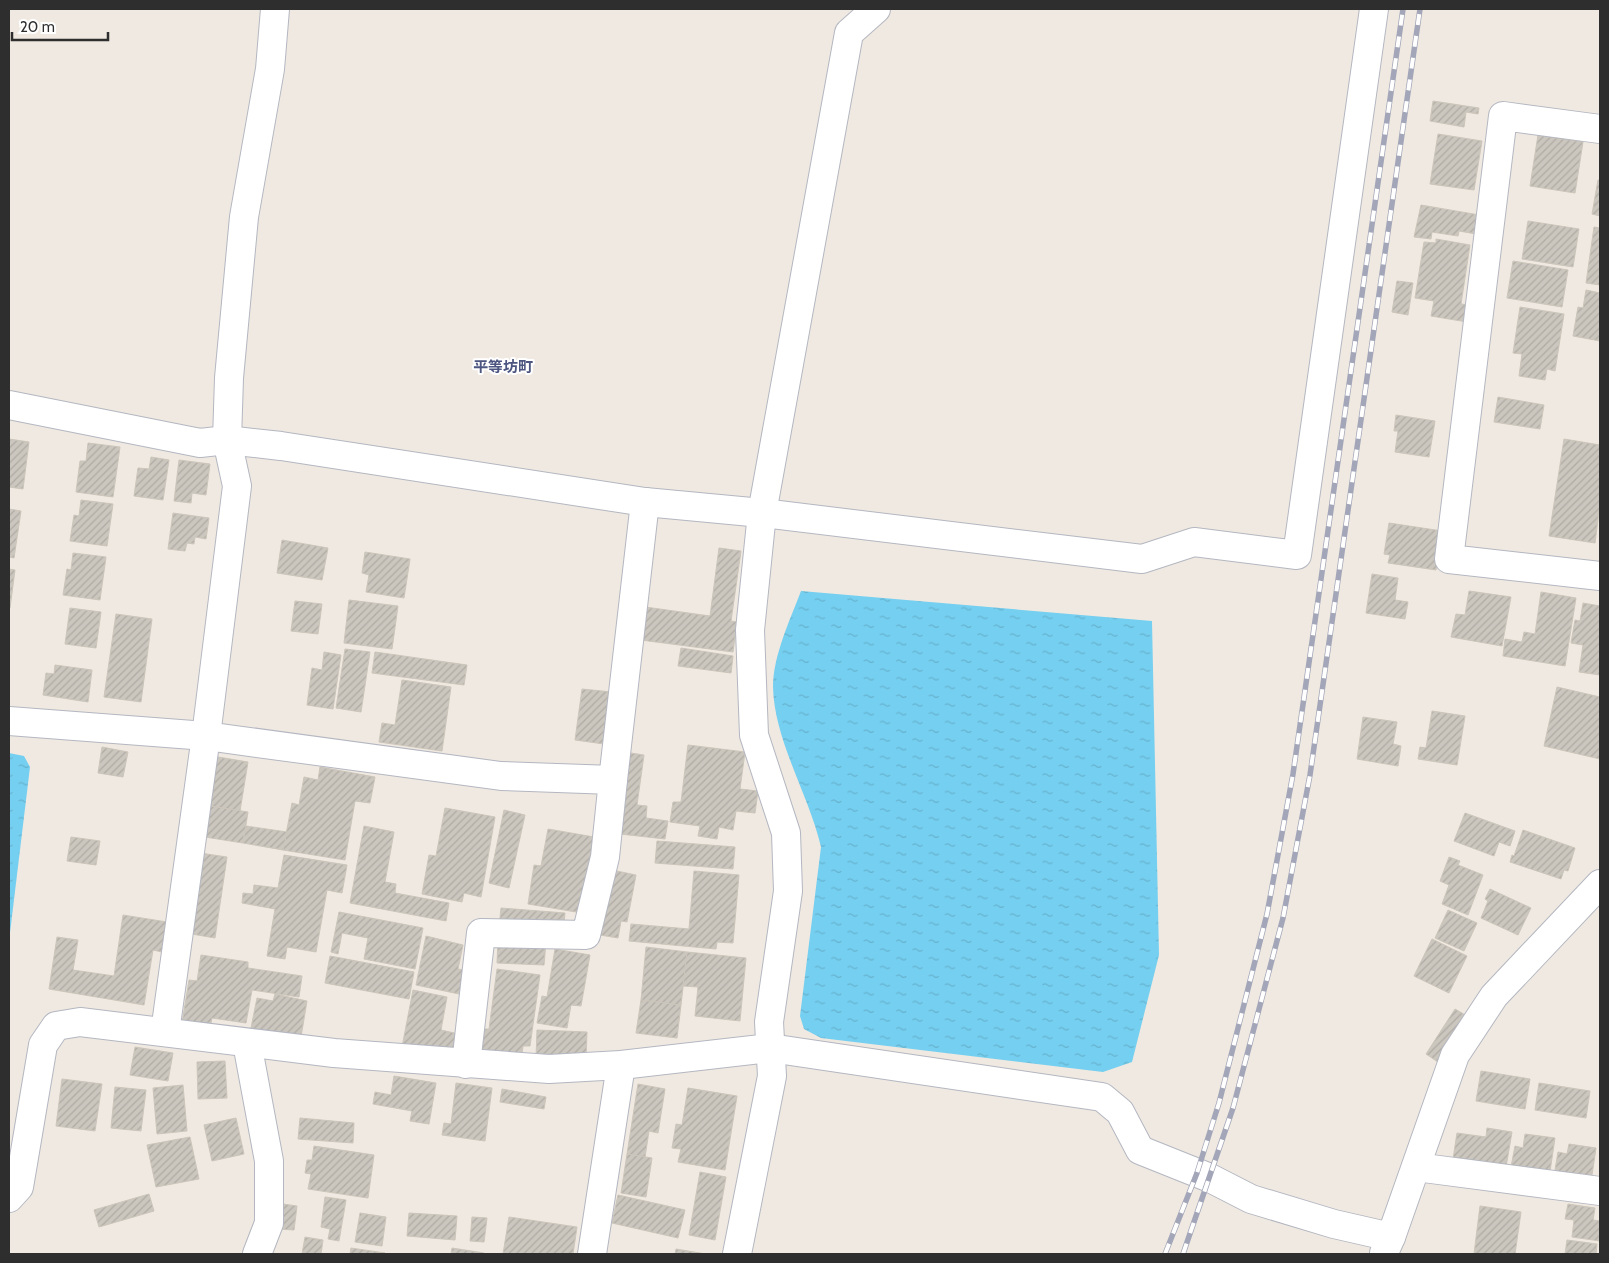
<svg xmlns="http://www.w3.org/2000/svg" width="1609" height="1263" font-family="Cabin,'Noto Sans JP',sans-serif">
<defs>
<pattern id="water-ripples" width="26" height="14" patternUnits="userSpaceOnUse" patternTransform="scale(1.25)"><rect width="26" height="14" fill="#75cff0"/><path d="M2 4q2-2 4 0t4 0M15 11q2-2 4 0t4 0" fill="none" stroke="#66b2ce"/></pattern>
<pattern id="building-hatch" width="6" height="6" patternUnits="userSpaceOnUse" patternTransform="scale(1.25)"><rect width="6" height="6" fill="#cbc7bf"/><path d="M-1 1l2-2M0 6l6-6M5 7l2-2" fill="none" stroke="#afaba4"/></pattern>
</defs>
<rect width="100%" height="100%" fill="#efe9e1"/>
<g fill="url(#water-ripples)">
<path d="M801,591L1152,621L1159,955L1132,1062L1103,1072L821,1038L804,1029L800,1016L821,847C809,795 774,740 773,687C773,656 790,620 801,591Z"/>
<polygon points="9,753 24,756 30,767 9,941"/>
</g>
<g fill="url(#building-hatch)" stroke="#cbc5ba">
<polygon points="1433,101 1479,108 1478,114 1466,112 1464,127 1430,121"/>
<polygon points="1438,134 1482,141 1474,190 1430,184"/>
<polygon points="1538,135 1583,142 1575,193 1530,186"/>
<polygon points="1598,180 1600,180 1600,216 1592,214"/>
<polygon points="1421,205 1485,216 1482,235 1459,231 1458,236 1432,232 1431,239 1414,237"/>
<polygon points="1528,221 1579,229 1573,267 1522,259"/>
<polygon points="1594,227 1600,228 1600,285 1586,283"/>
<polygon points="1436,239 1470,245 1461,304 1470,305 1467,322 1431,316 1434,301 1415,298 1424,242 1436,243"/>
<polygon points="1513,261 1568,270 1562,307 1507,298"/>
<polygon points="1397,281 1413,283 1408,315 1392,312"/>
<polygon points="1586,290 1600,293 1600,341 1573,336 1578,307 1583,308"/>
<polygon points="1520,307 1564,314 1555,371 1547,369 1545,380 1519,376 1522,354 1513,353"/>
<polygon points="1498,397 1544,405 1540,429 1494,422"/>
<polygon points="1396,415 1435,421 1429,457 1395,452 1398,431 1394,431"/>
<polygon points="9,439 29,442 23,489 9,487"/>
<polygon points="1564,439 1600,445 1600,504 1595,543 1549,536"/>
<polygon points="88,443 120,447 113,497 76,492 80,461 86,461"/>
<polygon points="151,457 169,460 163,500 134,496 138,468 149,469"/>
<polygon points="179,460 210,464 206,495 192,493 191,503 174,501"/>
<polygon points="81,500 113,504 107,546 70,541 74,515 79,516"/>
<polygon points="9,509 21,511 14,558 9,557"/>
<polygon points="173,513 209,518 206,539 195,537 194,544 187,543 185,551 168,549"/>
<polygon points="1389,523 1442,531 1436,570 1388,563 1390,555 1384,554"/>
<polygon points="282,540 328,548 322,580 277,573"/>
<polygon points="719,548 741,551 731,621 737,622 733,652 633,639 638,606 710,616"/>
<polygon points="365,552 410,559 404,598 366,592 369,575 362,573"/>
<polygon points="73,553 106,557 100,600 63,595 67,569 71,570"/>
<polygon points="9,569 15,570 10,608 9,608"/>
<polygon points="1372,574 1398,578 1395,600 1408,602 1405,619 1366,613"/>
<polygon points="1469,591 1511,597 1502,646 1451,637 1456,614 1465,615"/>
<polygon points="1541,592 1576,598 1565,666 1503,656 1505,639 1522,642 1524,632 1535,634"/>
<polygon points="349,600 398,606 392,649 344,643"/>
<polygon points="295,601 322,604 318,634 291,631"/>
<polygon points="1583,603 1600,606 1600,675 1579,672 1583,645 1571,643 1575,620 1580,621"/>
<polygon points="70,608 101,612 96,648 65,644"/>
<polygon points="116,614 152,619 141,702 104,697"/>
<polygon points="681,648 733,656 731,673 678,666"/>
<polygon points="345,649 370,652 361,712 336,708"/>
<polygon points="324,652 341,655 333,709 307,705 312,668 322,670"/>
<polygon points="375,652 467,665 464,685 372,673"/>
<polygon points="55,665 92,670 88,702 43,695 46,673 54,674"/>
<polygon points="402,680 451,687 442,751 379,742 382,723 395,725"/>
<polygon points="1557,687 1600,697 1600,759 1544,746"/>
<polygon points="582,689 612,692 604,744 575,740"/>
<polygon points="1432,711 1465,716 1457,765 1418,759 1420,747 1426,748"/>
<polygon points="1363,717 1397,722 1393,744 1401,746 1398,766 1357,759"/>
<polygon points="688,745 745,752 740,789 758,791 755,813 736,811 733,830 719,827 717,839 698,836 700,826 670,822 673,802 681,802"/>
<polygon points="102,747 128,752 123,777 98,773"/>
<polygon points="624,752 644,755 637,805 647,806 646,818 668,821 665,839 620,834"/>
<polygon points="218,757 248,762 240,811 210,806"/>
<polygon points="320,767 375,777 370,803 355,801 345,860 283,850 292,803 299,805 304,777 318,780"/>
<polygon points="210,806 248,812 243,843 205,837"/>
<polygon points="445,808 495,817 481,897 464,893 462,902 422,894 429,855 436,856"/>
<polygon points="504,810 525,815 509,888 489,883"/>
<polygon points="1465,813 1515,831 1510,846 1499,842 1494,856 1454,841"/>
<polygon points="246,826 287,832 283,850 243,843"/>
<polygon points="364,826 394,832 385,882 396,884 395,893 449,903 446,921 350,903"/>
<polygon points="548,829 594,837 582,913 528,904 534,865 541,866"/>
<polygon points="1523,830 1575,848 1568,871 1564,870 1561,879 1510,862 1512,855 1514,856"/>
<polygon points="71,837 100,841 96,865 67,861"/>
<polygon points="657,841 735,847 733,869 655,863"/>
<polygon points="200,853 227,857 215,938 186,933"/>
<polygon points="284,855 347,865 342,893 327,890 316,952 287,947 285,959 267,956 275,909 242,903 243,893 253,894 254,885 278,888"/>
<polygon points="1449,857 1460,861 1458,865 1483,875 1468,915 1442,904 1449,885 1440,881"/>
<polygon points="607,869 636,875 627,922 621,921 618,938 600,935"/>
<polygon points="694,871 739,875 733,943 717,942 716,949 629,941 631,924 689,929"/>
<polygon points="1490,889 1531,908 1518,935 1481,918 1488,901 1485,899"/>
<polygon points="501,908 565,913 563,933 499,928"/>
<polygon points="1448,910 1477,923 1464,951 1435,938"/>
<polygon points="339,912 423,928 415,969 364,959 368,938 342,933 338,954 331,952"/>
<polygon points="123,915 167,922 162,952 153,950 144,1005 49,989 57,937 78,940 73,970 114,976"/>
<polygon points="426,936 463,945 458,969 470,971 464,995 416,985"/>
<polygon points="1432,939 1467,956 1449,993 1414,976"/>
<polygon points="498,940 546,942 544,965 497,963"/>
<polygon points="646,947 687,952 681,1005 641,1000"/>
<polygon points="555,949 590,955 581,1006 571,1005 567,1028 537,1023 542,996 547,997"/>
<polygon points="687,952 746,958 740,1021 695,1016 698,987 683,986"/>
<polygon points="201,955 248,962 248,968 302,976 299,997 252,990 246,1023 212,1018 210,1028 182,1023 189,980 197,981"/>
<polygon points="330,956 414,972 409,999 325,983"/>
<polygon points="497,969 540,975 530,1046 523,1046 521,1061 472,1055 474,1038 483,1038 485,1029 489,1029"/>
<polygon points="413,990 447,997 441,1030 463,1035 458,1058 402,1047"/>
<polygon points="275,994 307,1001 301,1037 251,1028 257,998 273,1001"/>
<polygon points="641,1000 681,1005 677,1038 636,1033"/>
<polygon points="1455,1009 1467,1016 1438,1062 1426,1054"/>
<polygon points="537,1030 587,1032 586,1060 536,1058"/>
<polygon points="135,1047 173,1053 168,1081 130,1075"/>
<polygon points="225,1061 227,1098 198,1099 197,1062"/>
<polygon points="1481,1071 1530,1079 1525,1109 1476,1101"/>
<polygon points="394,1076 436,1083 429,1124 410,1121 412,1111 373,1104 375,1092 391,1095"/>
<polygon points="62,1079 102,1084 95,1131 56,1126"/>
<polygon points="456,1083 492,1088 485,1141 442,1135 444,1123 451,1124"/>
<polygon points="1539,1083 1590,1091 1586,1118 1535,1110"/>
<polygon points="638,1084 665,1089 658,1133 649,1131 645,1157 627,1154"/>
<polygon points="183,1085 187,1131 157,1134 153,1088"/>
<polygon points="115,1087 146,1090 141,1131 111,1128"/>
<polygon points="688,1088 737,1096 725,1170 678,1162 681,1149 672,1148 676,1124 682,1125"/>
<polygon points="502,1089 546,1097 544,1109 500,1102"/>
<polygon points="236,1118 244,1154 212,1161 204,1125"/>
<polygon points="300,1118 354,1123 353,1143 298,1139"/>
<polygon points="1487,1128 1512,1132 1506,1167 1453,1159 1457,1133 1486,1137"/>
<polygon points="1525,1134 1555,1138 1549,1178 1510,1172 1515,1146 1523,1148"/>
<polygon points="190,1137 199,1179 156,1187 147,1145"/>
<polygon points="1569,1144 1596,1148 1591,1182 1554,1176 1558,1152 1567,1154"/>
<polygon points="314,1146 374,1155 368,1198 308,1189 311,1174 305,1173 307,1160 312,1160"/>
<polygon points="627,1154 652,1158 646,1197 621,1193"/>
<polygon points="700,1172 726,1177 715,1240 689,1235"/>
<polygon points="149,1194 154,1211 99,1227 94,1210"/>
<polygon points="618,1195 685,1210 678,1238 612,1223"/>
<polygon points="325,1197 346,1200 339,1241 328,1239 330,1229 321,1227"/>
<polygon points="283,1204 297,1206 294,1230 279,1229"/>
<polygon points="1568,1204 1595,1208 1593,1220 1600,1221 1600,1241 1572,1237 1574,1220 1565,1219"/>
<polygon points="1480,1206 1521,1212 1515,1254 1474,1254"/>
<polygon points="360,1213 386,1217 382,1246 355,1242"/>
<polygon points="409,1213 457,1216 455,1240 407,1236"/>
<polygon points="472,1217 487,1218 484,1242 470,1241"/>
<polygon points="509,1217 577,1227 573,1254 503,1254"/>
<polygon points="305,1237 323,1240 321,1254 302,1254"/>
<polygon points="1567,1240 1597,1244 1596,1254 1565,1254"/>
<polygon points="351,1248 385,1253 350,1254"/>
<polygon points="452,1248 484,1253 484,1254 451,1254"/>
<polygon points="676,1249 706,1254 675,1254"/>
</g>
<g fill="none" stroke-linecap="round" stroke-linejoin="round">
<g stroke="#b4b7c1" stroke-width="30">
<g id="street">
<polyline points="1600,129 1503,116 1449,559 1600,576"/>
<polyline points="9,405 200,443 227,440 281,446 645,502 762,513 1142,559 1194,542 1297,555 1374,9"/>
<polyline points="9,721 206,736 501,776 613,780 605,857 586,935 481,933 466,1064"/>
<polyline points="613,780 645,502"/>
<polyline points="165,1032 206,736 237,486 227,440 229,378 244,217 270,69 275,9"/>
<polyline points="247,1043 269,1161 269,1223 257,1254"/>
<polyline points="1416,1167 1600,1191"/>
<polyline points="9,1198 19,1187 43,1045 56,1026 80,1022 334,1053 549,1069 621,1065 770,1048 1102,1097 1120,1112 1140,1150 1210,1178 1251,1199 1334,1224 1391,1237"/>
<polyline points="1384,1253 1391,1237 1455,1055 1494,996 1600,884"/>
<polyline points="592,1254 621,1065"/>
<polyline points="737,1254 772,1076 769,1022 788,891 786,833 754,735 750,630 762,513 849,33 876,9"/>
</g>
</g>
<use href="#street" stroke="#fff" stroke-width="28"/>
<g stroke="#a3a6b8" stroke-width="5.5">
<g id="rail">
<polyline points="1165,1254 1197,1173 1219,1103 1267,914 1293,774 1403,9"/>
<polyline points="1183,1254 1233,1108 1283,918 1310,775 1420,9"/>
</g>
</g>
<use href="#rail" stroke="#fff" stroke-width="4" stroke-dasharray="11" stroke-linecap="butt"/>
</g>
<g text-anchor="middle" stroke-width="4" stroke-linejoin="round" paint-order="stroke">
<g font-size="15" font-weight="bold" fill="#4d5680" stroke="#fff">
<text x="503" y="372">平等坊町</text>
</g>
</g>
<rect width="1609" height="1263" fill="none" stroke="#2e2e2e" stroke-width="20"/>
<path d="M12 32v8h96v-8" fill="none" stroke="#2e2e2e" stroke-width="2.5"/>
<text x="20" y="32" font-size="15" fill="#2e2e2e" stroke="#ffffff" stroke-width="4" paint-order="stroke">20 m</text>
</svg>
